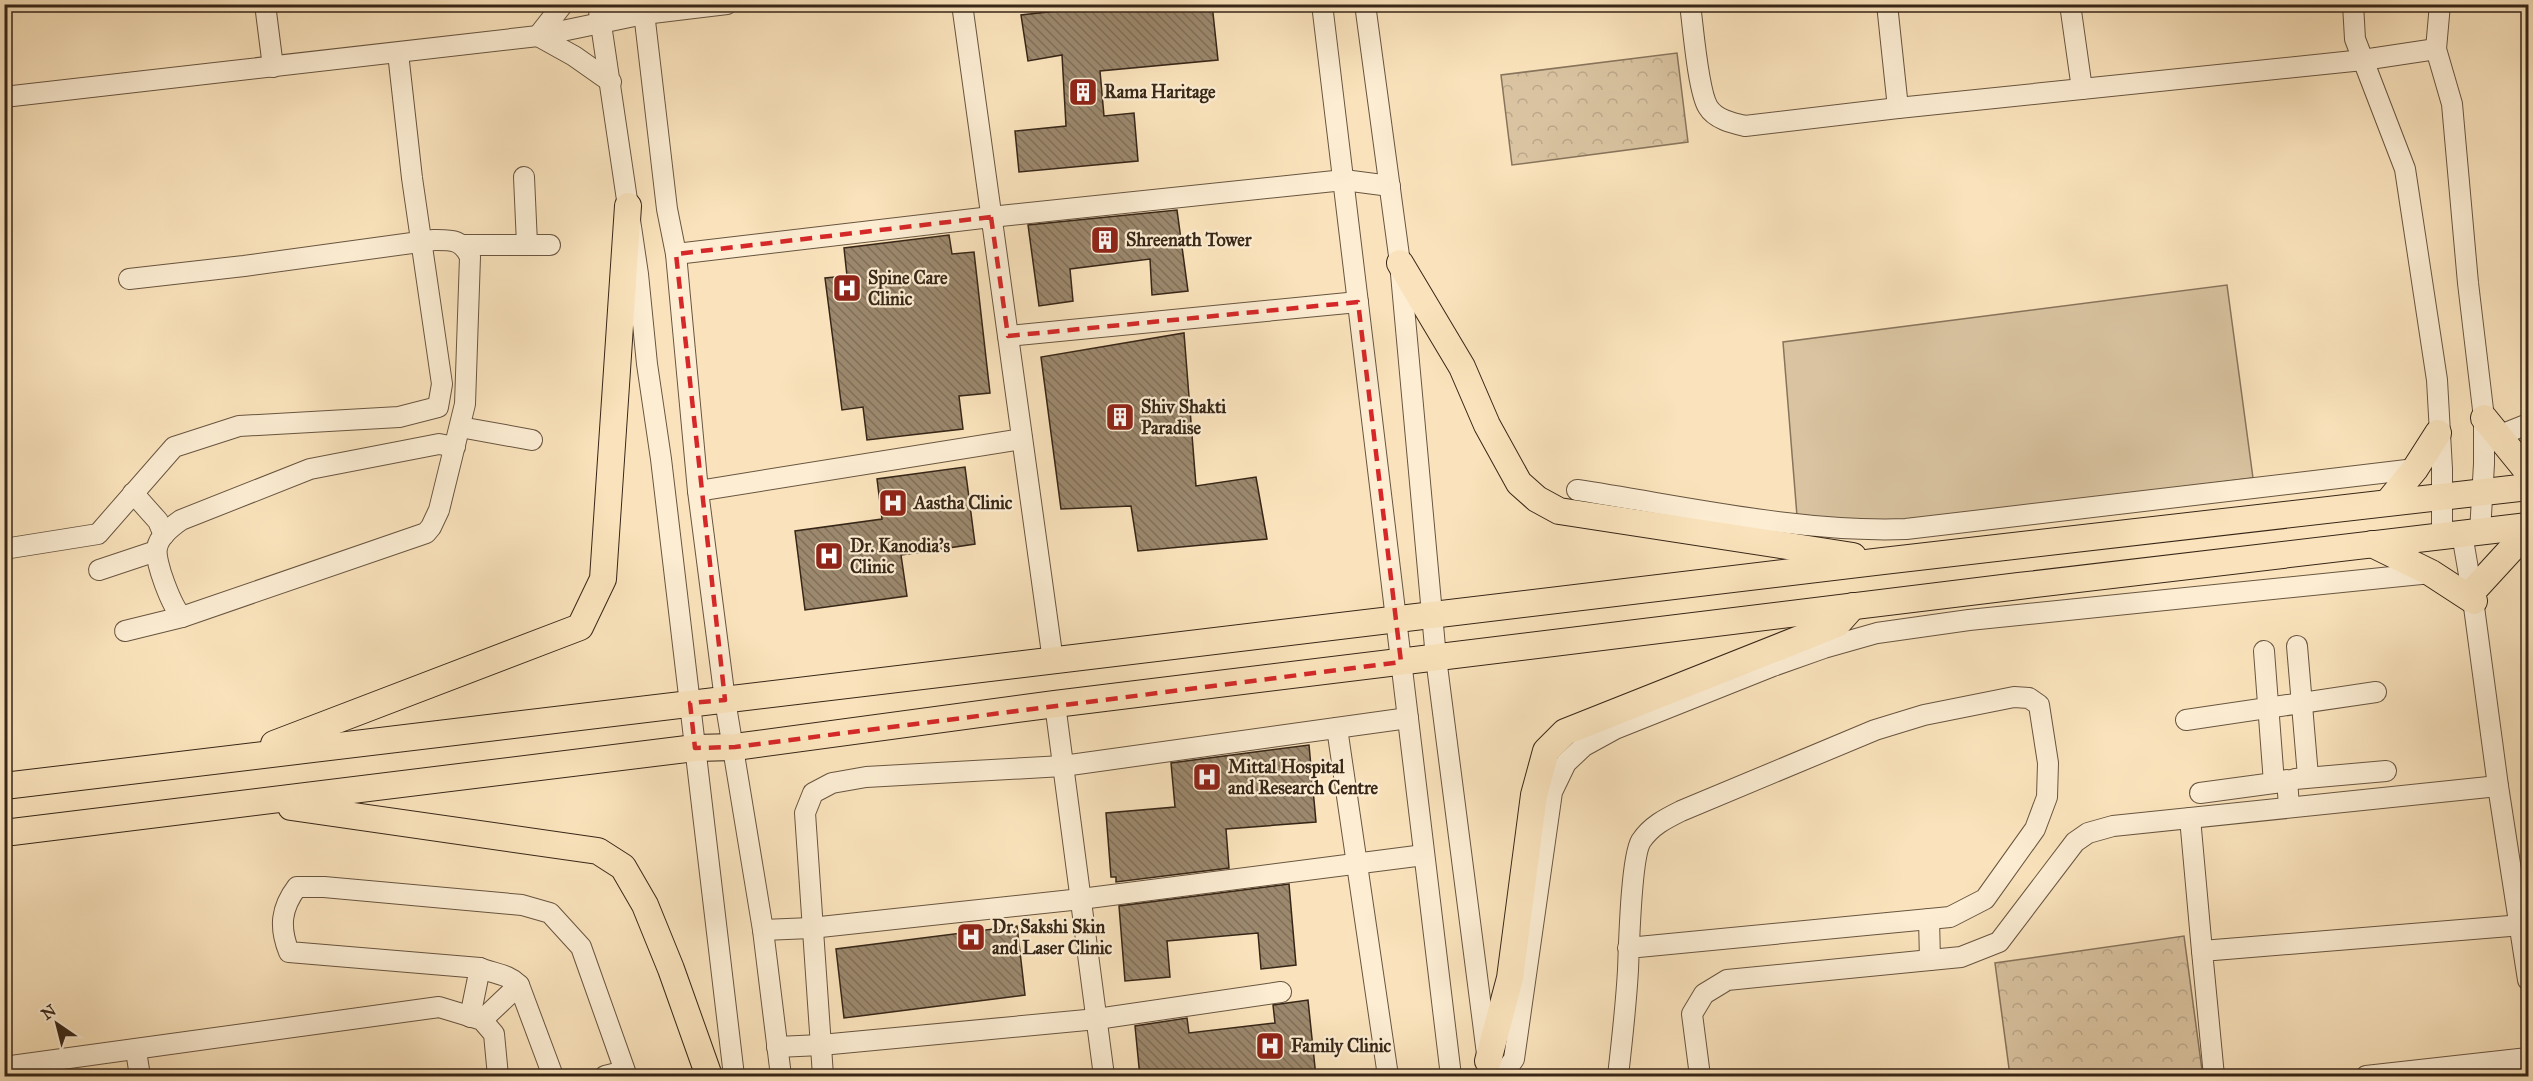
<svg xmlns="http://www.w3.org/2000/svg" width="2533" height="1081" font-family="'IM FELL Great Primer',serif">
<defs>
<pattern id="park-crowns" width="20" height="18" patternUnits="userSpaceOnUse" patternTransform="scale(1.5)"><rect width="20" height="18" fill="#d9c3a0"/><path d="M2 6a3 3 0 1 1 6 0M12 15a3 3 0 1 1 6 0" fill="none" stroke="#bba789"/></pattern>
<pattern id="building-back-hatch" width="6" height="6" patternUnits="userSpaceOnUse" patternTransform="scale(1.5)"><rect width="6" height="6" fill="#9c886d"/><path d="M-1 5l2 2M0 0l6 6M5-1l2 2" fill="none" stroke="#806f59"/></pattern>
</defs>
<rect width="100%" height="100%" fill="#fae3bc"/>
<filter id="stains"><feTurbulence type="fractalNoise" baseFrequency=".00333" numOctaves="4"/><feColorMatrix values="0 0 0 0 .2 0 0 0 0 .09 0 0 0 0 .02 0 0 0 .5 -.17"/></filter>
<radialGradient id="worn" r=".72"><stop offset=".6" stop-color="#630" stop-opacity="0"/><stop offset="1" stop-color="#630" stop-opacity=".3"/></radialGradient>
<polygon fill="#d9c3a0" stroke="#88745c" stroke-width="1.5" points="2227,285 2253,478 1875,526 1797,516 1783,342"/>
<g fill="url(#park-crowns)" stroke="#88745c" stroke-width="1.5">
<polygon points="1677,53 1688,142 1512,165 1501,75"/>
<polygon points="2184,936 2202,1070 2156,1076 2010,1076 1995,963"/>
</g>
<g fill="url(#building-back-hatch)" stroke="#372617" stroke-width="1.5">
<polygon points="1120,4 1212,4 1218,60 1100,71 1104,116 1134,113 1138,161 1019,172 1015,131 1066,126 1062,55 1028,61 1021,15"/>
<polygon points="1177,210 1188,291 1152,295 1150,259 1070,269 1073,301 1039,306 1028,225"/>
<polygon points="949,235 952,254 974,252 990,393 959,396 963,429 867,440 863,407 842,410 825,278 847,276 844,248"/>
<polygon points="1184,333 1196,486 1256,477 1267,539 1138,551 1131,506 1061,509 1041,357"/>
<polygon points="965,467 975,544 901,555 907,596 805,610 795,531 882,519 877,479"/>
<polygon points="1309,745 1316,822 1226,829 1229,868 1116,882 1116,877 1111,877 1106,813 1175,807 1171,763"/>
<polygon points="1289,884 1296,965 1261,969 1258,933 1167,941 1170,977 1125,981 1119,906"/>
<polygon points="1017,926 1025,995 844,1018 836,949"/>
<polygon points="1308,1000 1316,1077 1140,1077 1135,1026 1187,1018 1189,1033 1275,1023 1273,1005"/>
</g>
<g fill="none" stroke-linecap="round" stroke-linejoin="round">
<g stroke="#685540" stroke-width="22">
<g id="minor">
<polyline points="265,4 273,67"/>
<polyline points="563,4 538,36 574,56 611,82"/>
<polyline points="598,4 638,274 647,364 661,459 734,1076"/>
<polyline points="643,4 667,209 676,254 698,491 725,700 763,930 781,1076"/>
<polyline points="962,4 1053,661"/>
<polyline points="1322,4 1451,1076"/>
<polyline points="1365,4 1400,263 1436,658 1487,1054"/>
<path d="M1690,4C1693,26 1698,91 1708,107C1715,119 1732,123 1745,126L1898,108L2363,60L2436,49"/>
<polyline points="1887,4 1898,108"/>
<polyline points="2070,4 2082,89"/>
<polyline points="2353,4 2355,39 2405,169 2437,380 2442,469 2442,536"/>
<polyline points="2440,4 2436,49 2452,104 2468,283 2484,418 2484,464 2480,532"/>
<polyline points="4,97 538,36 644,14 727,4"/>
<polyline points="524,177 527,244"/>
<polyline points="464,245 550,245"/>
<polyline points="676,254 991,217 1344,180 1390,186"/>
<path d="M129,279L244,266L434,240C451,240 462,239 470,257L465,404L439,510L431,527L426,533L182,617C172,607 154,561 157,548C159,536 171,527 181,520L310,469L439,444L455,447"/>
<polyline points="1008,336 1358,302"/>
<polyline points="460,427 532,440"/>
<polyline points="2498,436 2528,424"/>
<path d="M1577,490C1683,506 1799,533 1906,529L2415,469"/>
<polyline points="698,491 1022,439"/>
<polyline points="133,493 158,521 164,535"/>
<polyline points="2462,534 2472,592 2498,786 2528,980"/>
<polyline points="4,549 98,534 174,447 239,426 399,417 438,407 442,384 412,178 398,53"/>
<polyline points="99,570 156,551"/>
<polyline points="125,631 182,617"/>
<polyline points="2297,646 2308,776"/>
<polyline points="2264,651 2274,783 2287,780 2289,806"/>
<polyline points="1055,704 1104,1076"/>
<polyline points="2186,720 2376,692"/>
<polyline points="1337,728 1388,1076"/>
<polyline points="2295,779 2386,771"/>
<polyline points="2200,793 2274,783"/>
<polyline points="2190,818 2202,951"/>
<polyline points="1929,919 1930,960"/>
<polyline points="763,930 811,928 1081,899 1424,855"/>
<polyline points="470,1017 480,968"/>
<polyline points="482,1020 519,985"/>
<polyline points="777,1047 821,1045 1097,1019 1281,992"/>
<polyline points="136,1051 140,1076"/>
<polyline points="4,1067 439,1007 482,1020 494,1034 498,1076"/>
<path d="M553,1076L519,985C508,974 495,974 480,968L289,952C279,927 281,908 297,887H324L522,905L550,913L581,947L625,1071L605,1076"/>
<polyline points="823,1076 805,813 813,793 832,783 866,777 1063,766 1408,718"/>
<polyline points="1502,1076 1514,1059 1552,792 1566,763 1584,746 1615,729 1773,666 1824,648 1877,633 1969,620 2431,573"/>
<path d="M1618,1076C1622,1041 1626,1006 1628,970C1629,946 1631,858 1641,841C1651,826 1665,819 1681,811L1875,730L1924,715L2014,697L2029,698L2039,705L2048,763L2047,797L2035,829L1985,899L1950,917L1628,948"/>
<polyline points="1700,1076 1692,1014 1704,994 1727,980 1961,957 1999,942 2075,842 2088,833 2113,826 2498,786"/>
<polyline points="2214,1076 2202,951 2522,925"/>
<polyline points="2366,1076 2528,1058"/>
</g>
</g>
<g stroke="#372617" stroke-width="28">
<g id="major">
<polyline points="1400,263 1462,367 1487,425 1519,483 1537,499 1559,511 1853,556"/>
<polyline points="2484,418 2528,472"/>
<polyline points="2388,502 2415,469 2438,433"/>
<polyline points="2372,544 2431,573 2474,601"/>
<polyline points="2472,592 2528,531"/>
<polyline points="274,744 580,627 603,579 628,206"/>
<polyline points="4,786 1883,561 2528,487"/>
<polyline points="291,807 598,851 623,867 645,905 671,969 709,1076"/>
<polyline points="4,833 695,748 735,747 1055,704 2019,586 2528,526"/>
<polyline points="1488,1061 1510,978 1534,795 1546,751 1565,732 1837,624 1853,606"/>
</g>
</g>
<use href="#minor" stroke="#fcedd3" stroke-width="20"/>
<use href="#major" stroke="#fae3bc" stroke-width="26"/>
</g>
<path fill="none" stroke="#d62828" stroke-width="4.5" stroke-dasharray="12 8" stroke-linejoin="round" d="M991,217L1008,336L1358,302L1401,662L735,747L695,748L690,703L725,700L676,254Z"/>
<defs>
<g id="building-square" transform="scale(1.5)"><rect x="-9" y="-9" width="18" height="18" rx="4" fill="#8f2418" stroke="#fcedd3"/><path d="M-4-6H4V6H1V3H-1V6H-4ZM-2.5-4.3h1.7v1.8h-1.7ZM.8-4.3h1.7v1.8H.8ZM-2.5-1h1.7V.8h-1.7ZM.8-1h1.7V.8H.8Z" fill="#fff"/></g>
<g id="hospital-square" transform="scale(1.5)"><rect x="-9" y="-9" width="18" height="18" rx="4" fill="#8f2418" stroke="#fcedd3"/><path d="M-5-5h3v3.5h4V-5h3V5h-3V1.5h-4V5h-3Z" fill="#fff"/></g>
</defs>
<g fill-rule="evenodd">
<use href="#building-square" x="1083" y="92"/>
<use href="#building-square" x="1105" y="240"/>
<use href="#hospital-square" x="847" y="288"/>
<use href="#building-square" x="1120" y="417"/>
<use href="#hospital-square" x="893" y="503"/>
<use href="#hospital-square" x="829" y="556"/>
<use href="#hospital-square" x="1207" y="777"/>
<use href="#hospital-square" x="971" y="937"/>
<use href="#hospital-square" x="1270" y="1046"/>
</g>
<g text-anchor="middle" stroke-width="4.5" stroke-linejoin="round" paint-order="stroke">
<g font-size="18" font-weight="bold" fill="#372617" stroke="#fcedd3" text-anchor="start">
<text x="1104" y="98">Rama Haritage</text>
<text x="1126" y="246">Shreenath Tower</text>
<text x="868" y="284">Spine Care<tspan x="868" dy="21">Clinic</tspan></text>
<text x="1141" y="413">Shiv Shakti<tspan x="1141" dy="21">Paradise</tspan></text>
<text x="914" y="509">Aastha Clinic</text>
<text x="850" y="552">Dr. Kanodia's<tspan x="850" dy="21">Clinic</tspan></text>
<text x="1228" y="773">Mittal Hospital<tspan x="1228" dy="21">and Research Centre</tspan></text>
<text x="992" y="933">Dr. Sakshi Skin<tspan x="992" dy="21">and Laser Clinic</tspan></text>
<text x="1291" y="1052">Family Clinic</text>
</g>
</g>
<rect width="2533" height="1081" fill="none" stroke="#fae3bc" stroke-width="24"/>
<rect x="6" y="6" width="2521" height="1069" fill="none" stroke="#372617" stroke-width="3"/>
<rect x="12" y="12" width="2509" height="1057" fill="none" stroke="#372617" stroke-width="1.5"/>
<g transform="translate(57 1024) rotate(325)" stroke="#fcedd3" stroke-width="4.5" paint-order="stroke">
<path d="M0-4.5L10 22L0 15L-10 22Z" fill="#372617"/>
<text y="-9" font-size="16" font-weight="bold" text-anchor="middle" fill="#372617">N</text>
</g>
<rect width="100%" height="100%" filter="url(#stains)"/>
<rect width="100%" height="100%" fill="url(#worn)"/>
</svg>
